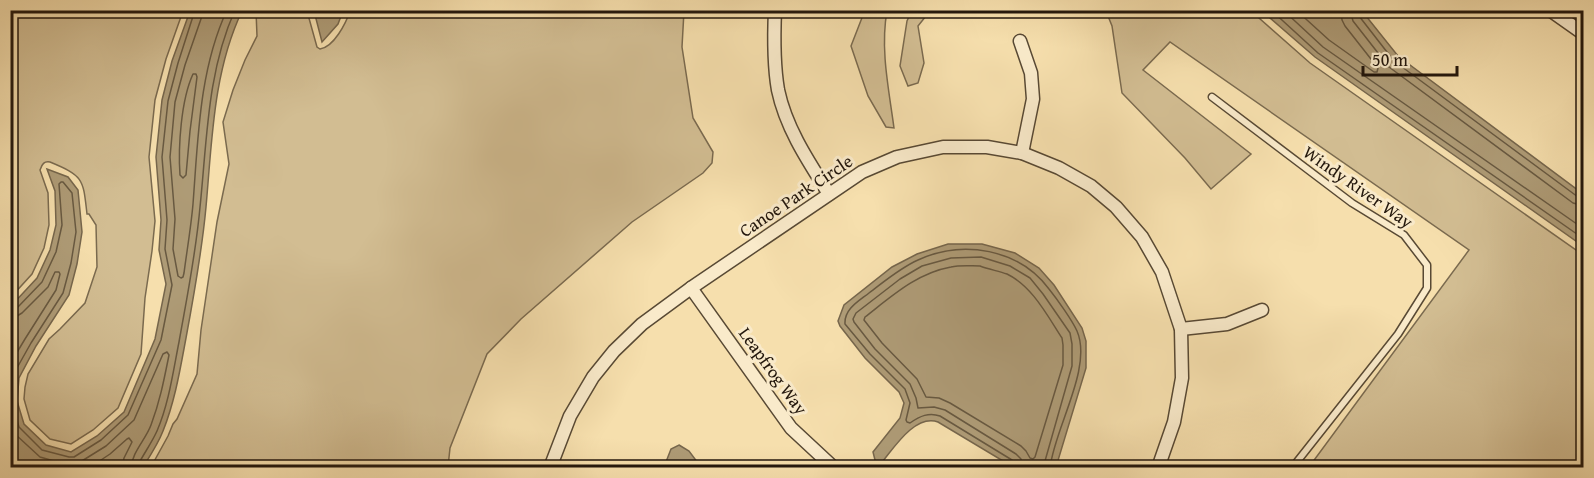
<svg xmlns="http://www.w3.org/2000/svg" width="1594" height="478" font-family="'Gentium Book Plus',serif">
<rect width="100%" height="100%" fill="#f6dfad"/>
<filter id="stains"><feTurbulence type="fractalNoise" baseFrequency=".00333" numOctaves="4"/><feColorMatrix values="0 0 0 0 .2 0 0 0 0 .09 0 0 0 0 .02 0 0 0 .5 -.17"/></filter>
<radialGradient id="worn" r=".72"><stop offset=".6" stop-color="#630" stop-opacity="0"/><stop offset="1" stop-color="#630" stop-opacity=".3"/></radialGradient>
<g fill="#d2bd92" stroke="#7a6a4f" stroke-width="1.5">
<path d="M11,10L183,11L166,59L155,100L149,157L155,221L152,251L145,298L141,354L118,408L93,430L71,444L50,439L30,420L24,399L25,387L28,374L49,339L60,329L85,303L97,267L96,225L89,214H87C83,179 84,176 50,162C44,161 42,164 40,170L48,193L49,225L44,248L32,274L11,297Z"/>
<path d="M865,10L887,11C880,49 889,90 894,128L886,127L868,96L851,46Z"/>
<polygon points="912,10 930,11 918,26 924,63 918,83 908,86 900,66 907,21"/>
<path d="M256,11H307L317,47L320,49C334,47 346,23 350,11H684L682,47L693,118L713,152L712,163L703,173L632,222L521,319L487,354L450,448L448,467H151L168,436L173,424L177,419L197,374L201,330L217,222L229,164L223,122L233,90L245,60L257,36Z"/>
<polygon points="1106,11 1251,11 1310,63 1583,255 1583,467 1309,467 1469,250 1170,42 1143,70 1251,154 1211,189 1185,158 1122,93 1112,26"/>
</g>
<g fill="#ae9b76" stroke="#76664c" stroke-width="1.5">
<path d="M190,11H242C213,72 212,141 206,207C202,251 194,295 186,338C180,370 175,401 163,431C158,444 150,456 143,467H11V306L37,278L50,250L56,225L55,191L47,169L68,177L78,190L82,232L77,264L69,295L36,346L19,378L17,401L24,424L46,445L71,452L97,436L124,412L155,339L166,284L159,250L161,220L156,157L162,100L172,61Z"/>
<polygon points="314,11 343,11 338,24 322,42"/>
<polygon points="1262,11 1362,11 1398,56 1583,194 1583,246 1315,57"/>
<path d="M948,244H982L1015,253L1039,268L1054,285L1082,328L1086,341V368L1056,467H1013L938,422C916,414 895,446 883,461L879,463L875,460L873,452L900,418L904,403L899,392L865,358L840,326L838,321L844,305L892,267L917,254Z"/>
<polygon points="679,445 689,451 701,467 664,467 671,449"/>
</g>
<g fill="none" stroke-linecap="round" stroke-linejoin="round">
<g stroke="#685941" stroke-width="1.5">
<path d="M203,10L202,16L185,65L175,102L170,157L175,219L173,249L178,276L181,278L183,277L184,273C187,250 191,227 193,204C198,140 199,70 227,10"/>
<polyline points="1271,10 1318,53 1584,239"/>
<polyline points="1283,10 1323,47 1584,229"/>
<polyline points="1296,10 1329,40 1374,72 1377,72 1378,68 1345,26 1342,20 1341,10"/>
<polyline points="1350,10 1353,21 1389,67 1573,203 1584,206"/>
<polyline points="1357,10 1359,16 1394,61 1578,197 1584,198"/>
<path d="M193,74H196L197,77L190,131L186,175L183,178L180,175C178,147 181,100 193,74Z"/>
<path d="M980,266C988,269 998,271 1007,274C1032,286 1047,315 1062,338L1063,345V365L1035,457L1033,459L1030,458L1026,451L1021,446L950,403L939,398L926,397L917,379L882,343L864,320L865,317C892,296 917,273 951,267C960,265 970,266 980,266Z"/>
<polyline points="10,310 17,308 42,282 56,252 62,225 59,184 61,182 63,182 72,193 76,232 71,263 63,293 31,343 13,375 11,401 19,427 42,450 69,457 74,457 101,440 128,415 161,340 172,285 165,249 167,220 162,157 168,101 178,63 195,10"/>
<polyline points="10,317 17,316 22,313 48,287 55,272 59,272 60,274 56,290 25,339 10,364"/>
<path d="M10,426L15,434L40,457L68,465L77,464L106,446L134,420L163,354L167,352L169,355C164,380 160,401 151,425C146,439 132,452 131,468"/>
<polyline points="89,468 110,454 127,439 129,438 132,442 124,458 122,468"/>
<path d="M139,468V463C145,452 152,442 157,431C169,403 173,372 179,342C187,297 196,253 200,207C207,141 207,72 235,10"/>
<path d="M1015,468L1014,463L1012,460L940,416C929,412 920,416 910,423L907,422L906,420L910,403L905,389L870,354L845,324C844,309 859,301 869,293C885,281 900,268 918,260C963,239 1019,249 1049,289C1057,299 1072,320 1077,331C1093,368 1054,429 1050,468"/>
<polyline points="1022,468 1021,459 1016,454 945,410 934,407 918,408 916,398 910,384 875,349 854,322 853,319 856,313 900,279 922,266 951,258 981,257 1010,266 1030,278 1043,294 1070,333 1072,344 1072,366 1043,468"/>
</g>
<g stroke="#584934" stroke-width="9">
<polyline id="service" points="1212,97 1352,203 1404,235 1427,265 1427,288 1398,334 1292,468"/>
</g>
<g stroke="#584934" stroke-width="15">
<g id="minor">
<path d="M775,10C774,33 774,67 778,90C786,128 808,161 829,194"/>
<polyline points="1550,10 1584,34"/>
<polyline points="1020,41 1031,73 1033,99 1022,153"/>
<polyline points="691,288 791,428 834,468"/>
<polyline points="1181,329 1227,324 1262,310"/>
<polyline points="550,468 570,416 593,377 614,351 642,324 691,288 862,172 897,157 943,147 987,147 1022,153 1059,168 1091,186 1116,207 1142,237 1162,272 1181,329 1182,378 1174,422 1158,468"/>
</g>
</g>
<use href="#service" stroke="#f9eaca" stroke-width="6"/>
<use href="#minor" stroke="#f9eaca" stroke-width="12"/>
</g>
<g text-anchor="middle" stroke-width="6" stroke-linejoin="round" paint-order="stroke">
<g font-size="18" fill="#23170c" stroke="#f9eaca">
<text transform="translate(1358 187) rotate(35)" y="6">Windy River Way</text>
<text transform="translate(796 196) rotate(-34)" y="6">Canoe Park Circle</text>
<text transform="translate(773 371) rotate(54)" y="6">Leapfrog Way</text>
</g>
</g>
<rect width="1594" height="478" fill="none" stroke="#f6dfad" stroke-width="36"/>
<rect x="12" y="12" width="1570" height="454" fill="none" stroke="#23170c" stroke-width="3"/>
<rect x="18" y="18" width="1558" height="442" fill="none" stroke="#23170c" stroke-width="1.5"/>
<path d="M1363 66v9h94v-9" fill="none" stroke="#23170c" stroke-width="3"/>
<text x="1372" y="66" font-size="18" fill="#23170c" stroke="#f9eaca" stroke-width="4.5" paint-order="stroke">50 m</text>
<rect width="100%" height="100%" filter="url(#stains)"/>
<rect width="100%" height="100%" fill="url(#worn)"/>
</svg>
